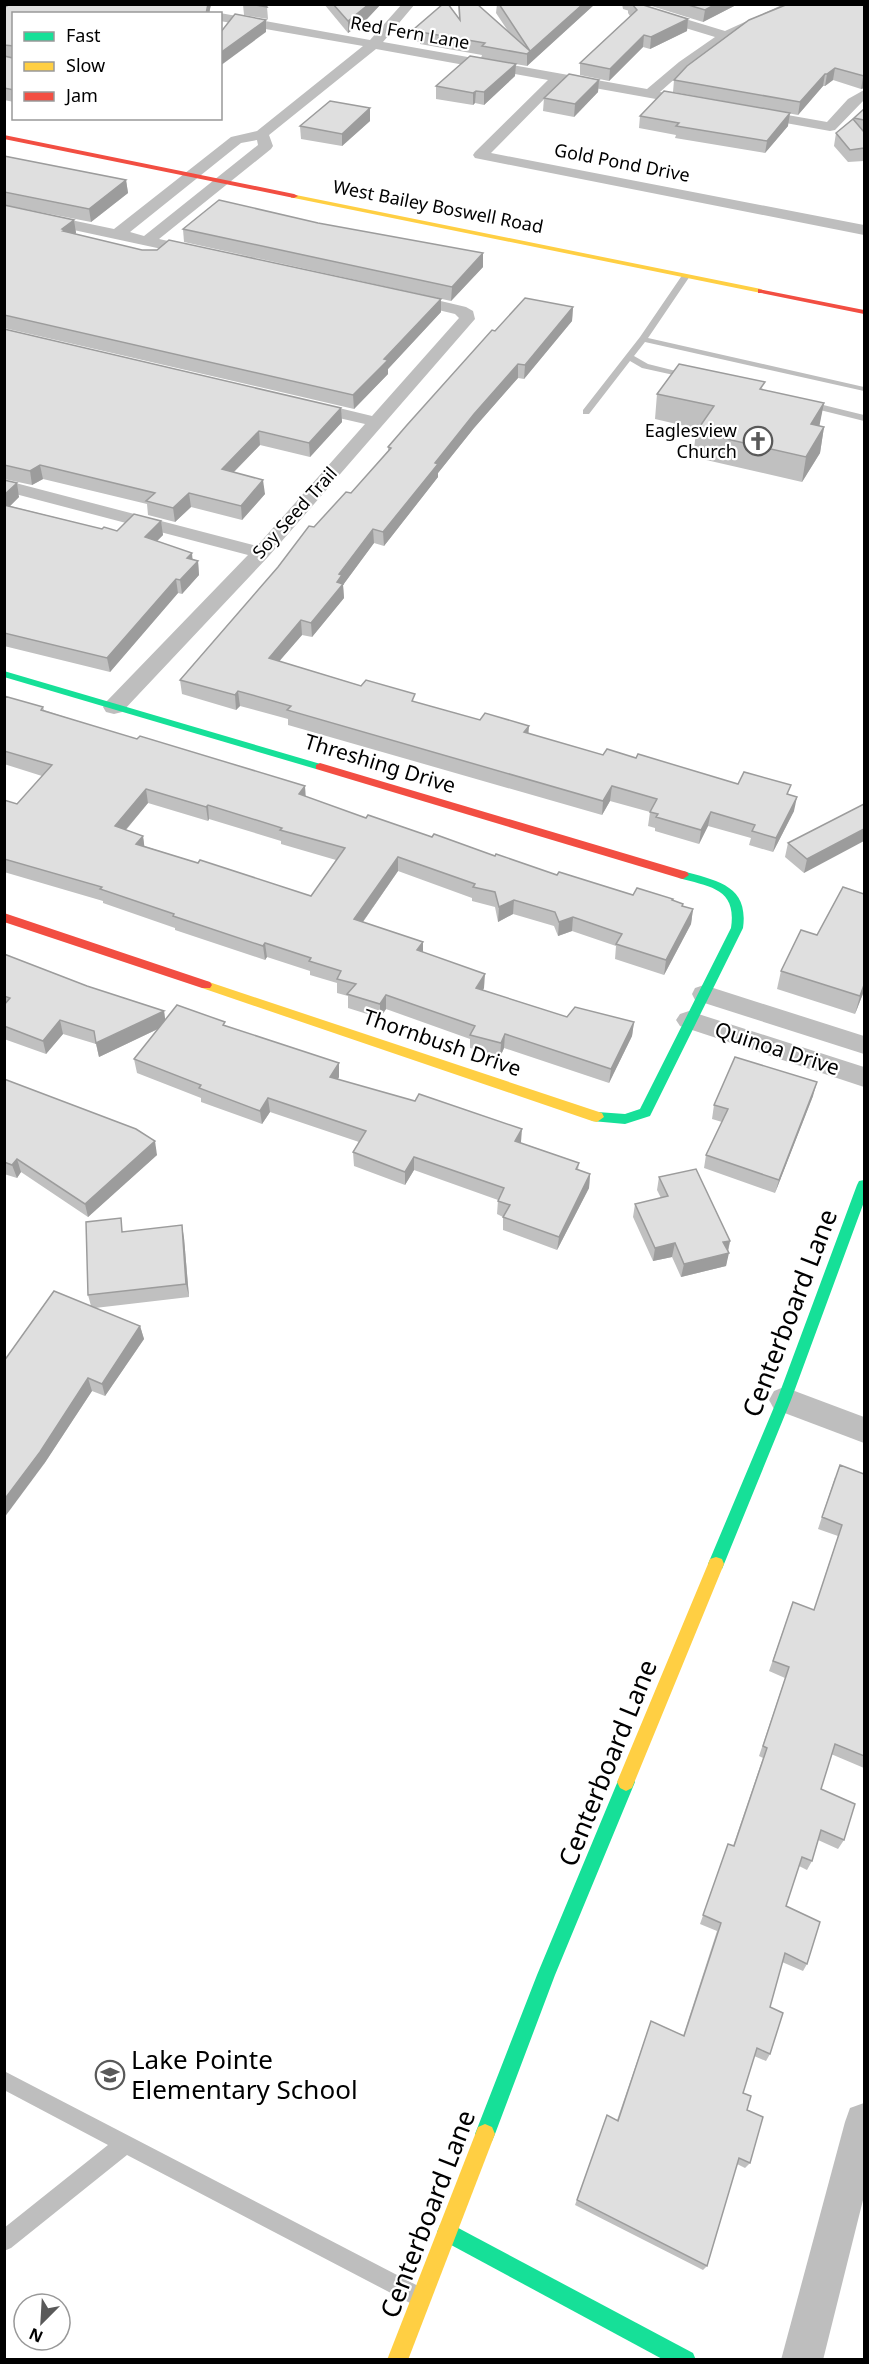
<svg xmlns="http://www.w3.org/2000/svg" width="869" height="2364" font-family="'Noto Sans',sans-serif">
<rect width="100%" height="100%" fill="#fff"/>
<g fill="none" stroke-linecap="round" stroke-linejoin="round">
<g fill="#bebebe" fill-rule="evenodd">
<polygon points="683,274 690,276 648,338 864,387 864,391 645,342 634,356 648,364 692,375 692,379 642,368 630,361 589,414 583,414 583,410 640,337"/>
<polygon points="807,401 864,415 864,421 804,406 803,404"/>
<polygon points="4,2071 424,2289 427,2296 424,2303 417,2306 410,2303 127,2155 11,2248 4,2251 4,2228 108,2145 4,2090"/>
</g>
<g fill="#bebebe" fill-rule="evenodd">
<path d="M402,4H415L383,42L647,89L679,62L715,37L623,9L622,4H636L725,31L784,4H804C793,14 767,20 753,27C719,44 688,66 660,92L700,99L702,102L700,105L695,106L561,82L491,153L864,225V235L475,158L473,155L475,152L548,80L376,49L269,135L273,146L271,149L159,239L205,249L207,252L205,255L199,257L4,215V206L114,229L231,137L257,131L363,46L220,21V14H219L220,13L370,40ZM257,140L258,145L144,236L130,232L241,143Z"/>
<polygon points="864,90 864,100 835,130 830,131 753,117 746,113 753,109 827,122 848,99"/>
<polygon points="407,293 466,307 473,311 475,319 268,557 122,712 114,714 106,712 103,707 106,702 248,555 4,491 4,480 257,546 365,424 300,409 297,405 300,401 306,400 372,416 459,318 455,314 401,301 399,298"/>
<polygon points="704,985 864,1036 864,1054 695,1000 692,994 695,988"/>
<polygon points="689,1011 864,1067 864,1087 680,1026 676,1020 680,1014"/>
<polygon points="784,1387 864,1417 864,1443 774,1409 769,1400 774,1391"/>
<polygon points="864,2103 864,2196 823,2360 781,2360 845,2122 850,2108"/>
</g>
<g fill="#16e098" fill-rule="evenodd">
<polygon points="4,671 324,765 325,767 324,769 316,769 4,677"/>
<path d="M683,871C717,881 749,885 743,928L650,1116L625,1124L592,1121L590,1117L597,1112L625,1114L640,1109L731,928C737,888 710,887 679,878L677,875L679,872Z"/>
<polygon points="864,1180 864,1202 791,1400 722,1569 716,1571 710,1569 708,1564 777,1400 857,1185 859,1181"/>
<polygon points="626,1773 632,1776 635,1782 555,1975 495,2134 492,2141 485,2144 478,2141 475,2134 537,1975 620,1776"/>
<polygon points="447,2222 693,2353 696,2360 664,2360 440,2239 437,2232 440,2225"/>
</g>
<g fill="#ffcf43" fill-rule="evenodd">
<polygon points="291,194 761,289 765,291 761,293 294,198 291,198"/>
<polygon points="206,981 602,1113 604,1117 597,1122 592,1121 202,988 200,985 202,982"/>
<polygon points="716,1557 722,1559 724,1564 632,1788 626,1791 620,1788 617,1782 708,1564 710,1559"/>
<polygon points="485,2124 492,2127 495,2134 408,2360 387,2360 478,2127"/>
</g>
<g fill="#f24e42" fill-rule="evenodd">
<polygon points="4,135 294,194 298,196 294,198 4,139"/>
<polygon points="758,289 864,310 864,314 761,293 758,293"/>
<polygon points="320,763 687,872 689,875 683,879 679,878 316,769 316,765"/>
<polygon points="4,913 210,982 212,985 210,988 202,988 4,922"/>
</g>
</g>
<g fill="#c0c0c0" fill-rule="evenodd">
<polygon points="211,4 209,14 14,14 14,102 4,100 4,8"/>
<polygon points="243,4 265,4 267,7 268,19 244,15"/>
<polygon points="324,4 381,4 366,20 348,33"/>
<polygon points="458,4 477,4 510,34 496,13 497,4 595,4 527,66 481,58 482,55 420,44 420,42 414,41 414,29 459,18"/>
<polygon points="628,4 640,4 688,19 687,31 650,49 643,47 609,81 580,75 580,63 630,16 628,13"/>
<polygon points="645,4 738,4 703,22"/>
<polygon points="864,4 864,88 861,89 833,80 825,86 823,86 798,115 673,92 674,80"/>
<polygon points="515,76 484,105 475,103 473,105 436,99 436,86"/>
<polygon points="599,80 598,92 574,117 543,111 544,98"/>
<polygon points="864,109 864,161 848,162 834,146 836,133"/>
<polygon points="640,116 788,126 765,153 675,138 676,135 639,128"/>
<polygon points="370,121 342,146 301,139 300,126"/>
<polygon points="4,156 126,180 128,193 91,222 4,205"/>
<polygon points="4,205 74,220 76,233 75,234 142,250 441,299 441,312 388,369 388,374 354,409 4,328"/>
<polygon points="183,229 483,267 451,301 184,242"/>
<polygon points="573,307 572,321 524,379 518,378 474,428 438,473 438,477 384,546 374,543 343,585 344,598 312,637 302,635 279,661 415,702 603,755 636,758 738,784 789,794 794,811 773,852 749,845 751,838 708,826 699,844 655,831 655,828 648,826 650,812 610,801 602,815 288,725 288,719 240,706 236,710 182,694 180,680 314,527 351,493 388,451 388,447 495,331"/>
<polygon points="4,329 341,408 342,422 310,457 260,445 234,472 265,494 242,520 191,507 175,522 148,515 147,504 43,479 32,485 4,479"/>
<polygon points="763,390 820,426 824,427 820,453 802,482 693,457 696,432 698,429 655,419 657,394"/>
<polygon points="4,480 19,497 10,506 102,529 117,531 161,521 163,535 157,541 193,559 198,561 199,575 182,594 178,593 110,672 4,646"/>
<path d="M4,696L43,707L44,710L306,797L366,818L557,875L633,895L673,899L672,901L683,906L693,909L691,924L664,975L615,959L616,946L572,931L558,936L554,926L513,914L498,922L495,907L472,901V898L398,871L363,922L423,953L484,988L483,990L567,1017L634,1022L632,1036L609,1083L504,1048L500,1057L470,1048V1039L386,1009L380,1018L348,1008V996L337,993V983L310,975V971L267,957L265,960L175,930V928L103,903V901L4,872V800L17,804L42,776L4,764ZM148,803L208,821L209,819L281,841V844L336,860L311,896L198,863L144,846L143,836L126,830Z"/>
<polygon points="864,804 804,873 785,857 788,843"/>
<polygon points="817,935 864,991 855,1014 777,989 781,971"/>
<polygon points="4,954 87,986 164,1011 165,1020 225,1026 339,1063 339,1077 338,1079 579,1163 578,1170 590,1174 589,1188 557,1250 503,1230 503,1217 497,1214 498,1200 414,1170 405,1185 354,1166 353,1152 359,1142 270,1112 262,1124 201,1102 201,1098 137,1073 134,1059 158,1029 99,1057 96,1044 63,1034 46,1054 4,1039"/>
<polygon points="4,1079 157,1155 88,1217 21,1172 17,1178 4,1174"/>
<polygon points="813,1096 775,1193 704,1168 706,1155 722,1122 712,1119 714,1105"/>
<polygon points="659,1177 730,1241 726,1266 681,1277 672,1257 653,1261 633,1217 635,1204 661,1198 657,1190"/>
<polygon points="125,1231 184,1238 189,1297 95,1308 140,1326 144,1339 105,1396 92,1391 44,1464 91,1306 88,1295"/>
<polygon points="864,1474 864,1768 831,1754 821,1789 844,1840 838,1849 818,1840 812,1861 807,1870 799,1866 786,1906 807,1964 803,1971 782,1962 770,2007 770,2054 766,2061 754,2056 743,2093 747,2110 750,2163 745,2168 737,2164 707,2266 703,2270 575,2205 607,2115 617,2120 651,2021 683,2036 717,1931 700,1924 728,1844 733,1846 763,1758 759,1756 785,1678 769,1671 793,1602 814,1610 838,1536 818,1529 835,1477"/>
</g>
<g fill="#9c9c9c">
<polygon points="208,4 211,4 209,14 206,14"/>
<polygon points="369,4 381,4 366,20 348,33 348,21"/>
<polygon points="583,4 595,4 527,66 527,54"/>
<polygon points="716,4 738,4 703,22 705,10"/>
<polygon points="688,19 687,31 650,49 651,37"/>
<polygon points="266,20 266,32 220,66 220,53"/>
<polygon points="644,35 643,47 609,81 610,69"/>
<polygon points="516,64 515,76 484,105 484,92"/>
<polygon points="835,68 833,80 825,86 827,74"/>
<polygon points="825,74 823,86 798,115 800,102"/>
<polygon points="864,76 864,88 861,89 863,77"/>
<polygon points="599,80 598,92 574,117 575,104"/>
<polygon points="476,91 475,103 473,105 473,93"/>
<polygon points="370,108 370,121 342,146 342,134"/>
<polygon points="790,113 788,126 765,153 767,141"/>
<polygon points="126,180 128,193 91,222 89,209"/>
<polygon points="74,220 76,233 66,241 62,229"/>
<polygon points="483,253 483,267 451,301 452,287"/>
<polygon points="441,299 441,312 388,369 388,374 354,409 353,395 384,359"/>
<polygon points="573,307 572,321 524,379 525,365"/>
<polygon points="518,364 518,378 474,428 438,473 438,477 384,546 383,532 435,463 474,414"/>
<polygon points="824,403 819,428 811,424"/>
<polygon points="341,408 342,422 310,457 309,443"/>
<polygon points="824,427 820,453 802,482 806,457"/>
<polygon points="259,431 260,445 223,483 222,469"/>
<polygon points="40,465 43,479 32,485 30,471"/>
<polygon points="263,480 265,494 242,520 241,506"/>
<polygon points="17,483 19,497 4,512 4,495"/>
<polygon points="189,493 191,507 175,522 173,508"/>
<polygon points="161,521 163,535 147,551 145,537"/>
<polygon points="373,529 374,543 343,585 344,598 312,637 311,623 337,582 339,574"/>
<polygon points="192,553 193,565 198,561 199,575 182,594 180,580 187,558"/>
<polygon points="176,579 178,593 110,672 107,658"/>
<polygon points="301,620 302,635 270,672 269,658"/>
<polygon points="238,691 240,706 236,710 235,695"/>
<polygon points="529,726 528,740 524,732"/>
<polygon points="305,786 306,800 299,794"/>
<polygon points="612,786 610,801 602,815 603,801"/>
<polygon points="146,789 148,803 117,840 115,826"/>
<polygon points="797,797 794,811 773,852 776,838"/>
<polygon points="208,805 209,819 208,821 206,807"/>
<polygon points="711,812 708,826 699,844 701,830"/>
<polygon points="864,829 864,841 804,873 807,859"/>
<polygon points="143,836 145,851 136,844"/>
<polygon points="398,857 398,871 355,933 354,919"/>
<polygon points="514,900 513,914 498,922 499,907"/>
<polygon points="693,909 691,924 664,975 666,960"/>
<polygon points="573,917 572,931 558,936 559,922"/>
<polygon points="423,942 423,956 417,950"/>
<polygon points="265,943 267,957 265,960 263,946"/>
<polygon points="485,974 484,988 475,1002 476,988"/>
<polygon points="864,985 864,991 855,1014 860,996"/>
<polygon points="386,995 386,1009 380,1018 380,1004"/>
<polygon points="164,1011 166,1025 99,1057 96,1043"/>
<polygon points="60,1020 63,1034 46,1054 43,1041"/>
<polygon points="634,1022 632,1036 609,1083 611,1069"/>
<polygon points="505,1034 504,1048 500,1057 501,1043"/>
<polygon points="339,1063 339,1077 331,1091 330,1077"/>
<polygon points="817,1082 813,1096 775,1193 779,1180"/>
<polygon points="268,1098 270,1112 262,1124 260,1111"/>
<polygon points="522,1129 521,1142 514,1154 515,1141"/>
<polygon points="155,1141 157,1155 88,1217 85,1204"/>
<polygon points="414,1157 414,1170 405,1185 405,1172"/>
<polygon points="17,1159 21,1172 17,1178 12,1165"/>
<polygon points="590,1174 589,1188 557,1250 559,1237"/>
<polygon points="182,1225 184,1238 189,1297 186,1284"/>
<polygon points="730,1241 727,1254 729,1253 726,1266 681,1277 684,1264 723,1242"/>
<polygon points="675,1243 672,1257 653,1261 655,1248"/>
<polygon points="140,1326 144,1339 105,1396 102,1384"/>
<polygon points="88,1378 92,1391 44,1464 4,1518 4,1500"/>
</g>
<g fill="#dfdfdf" stroke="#9c9c9c" stroke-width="1.5" fill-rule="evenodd">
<polygon points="10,4 208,4 206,14 14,14 14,46 4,45 4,8"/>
<polygon points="250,4 265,4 267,7"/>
<polygon points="333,4 369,4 348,21"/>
<polygon points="443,4 448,4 460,20 459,4 477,4 530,51 499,4 583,4 527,54 482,46 485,43 420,32 422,30 414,29"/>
<polygon points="632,4 640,4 688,19 651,37 644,35 610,69 580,63 637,10"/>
<polygon points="685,4 716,4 705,10"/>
<polygon points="788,4 864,4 864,76 835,68 827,74 825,74 800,102 674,80 687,66 749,20"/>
<polygon points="235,14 266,20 220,53 220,33"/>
<polygon points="14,53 14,90 4,88 4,56 13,58"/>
<polygon points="470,56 516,64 484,92 476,91 473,93 436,86"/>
<polygon points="569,74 599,80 575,104 544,98"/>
<polygon points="664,91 790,113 767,141 676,126 679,123 640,116"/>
<polygon points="330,101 370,108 342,134 300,126"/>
<polygon points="864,109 864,120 854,118"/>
<polygon points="853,119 864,132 864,148 850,150 836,133"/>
<polygon points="4,156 126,180 89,209 4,192"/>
<polygon points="219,200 318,223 483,253 452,287 183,229"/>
<polygon points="4,205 74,220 62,229 65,230 63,231 142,250 157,250 169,240 441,299 384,359 388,360 353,395 4,315"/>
<polygon points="525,298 573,307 525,365 518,364 474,414 435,463 438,464 383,532 373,529 339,574 342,575 337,582 343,584 311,623 301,620 269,658 361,686 366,680 415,694 412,701 480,720 485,713 529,726 524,732 603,755 607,749 636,758 638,754 738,784 744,772 791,785 787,794 797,797 776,838 752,831 755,825 711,812 701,830 656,817 658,814 650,812 657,799 612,786 603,801 287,710 291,706 238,691 235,695 180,680 278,567 309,526 314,527 346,492 351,493 391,448 388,447 407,425 492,330 495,331"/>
<polygon points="4,329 341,408 309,443 259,431 222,469 263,480 241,506 189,493 173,508 146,501 155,493 40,465 30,471 4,465"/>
<polygon points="679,364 765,382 760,389 824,403 811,424 824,427 806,457 696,432 714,406 657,394"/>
<polygon points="4,480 17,483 4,495"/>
<polygon points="4,505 102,529 104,527 117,531 134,514 161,521 145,537 192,553 187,558 198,561 180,580 176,579 107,658 4,633"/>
<path d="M4,696L43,707L41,710L137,739L140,736L305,786L299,794L366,818L368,815L432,837L434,834L495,856L496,854L557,875L559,872L633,895L637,888L673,899L672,900L683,904L682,906L693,909L666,960L616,944L622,934L573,917L559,922L555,912L514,900L499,907L495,892L473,887L475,884L398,857L354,919L423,942L417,950L485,974L476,988L567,1017L575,1007L634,1022L611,1069L505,1034L501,1043L470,1035L475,1026L386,995L380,1004L347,994L356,984L337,979L341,971L309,961L311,958L265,943L263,946L173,916L174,914L100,889L102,887L4,859V800L17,804L52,765L4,751ZM146,789L206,807L208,805L282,828L280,830L345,848L311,896L200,860L198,863L136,844L143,836L115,826Z"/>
<polygon points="864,804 864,829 807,859 788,843"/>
<polygon points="843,887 864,894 864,985 860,996 781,971 801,930 817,935"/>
<polygon points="4,954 87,986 164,1011 96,1043 94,1031 60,1020 43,1041 4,1026 4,1005 10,998 4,996"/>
<polygon points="177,1005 225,1022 223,1025 339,1063 330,1077 415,1101 419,1094 522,1129 515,1141 579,1163 576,1169 590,1174 559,1237 503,1217 510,1205 498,1201 504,1188 414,1157 405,1172 353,1152 366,1131 268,1098 260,1111 199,1088 201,1085 134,1059"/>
<polygon points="735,1057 817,1082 779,1180 706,1155 728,1109 714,1105"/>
<polygon points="4,1079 136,1129 155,1141 85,1204 17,1159 12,1165 4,1162"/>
<polygon points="696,1169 730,1241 723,1242 729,1253 684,1264 675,1243 655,1248 635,1204 668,1196 659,1177"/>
<polygon points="121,1218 122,1232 182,1225 186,1284 88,1295 86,1222"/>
<polygon points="54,1291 140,1326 102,1384 88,1378 40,1452 4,1500 4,1361"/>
<polygon points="840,1465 864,1474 864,1756 835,1744 821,1789 855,1804 844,1840 821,1830 812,1861 802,1857 786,1906 820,1922 807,1964 785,1953 770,2007 783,2013 770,2054 757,2048 743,2093 751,2096 747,2110 763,2117 750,2163 739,2158 707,2266 577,2200 607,2115 618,2121 651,2021 684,2036 721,1923 703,1915 728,1844 734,1846 767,1748 763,1746 789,1667 773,1661 793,1602 814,1610 842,1525 822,1517"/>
</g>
<defs>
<g id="church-ring" transform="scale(1.5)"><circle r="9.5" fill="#fff" stroke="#595959" stroke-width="1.5"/><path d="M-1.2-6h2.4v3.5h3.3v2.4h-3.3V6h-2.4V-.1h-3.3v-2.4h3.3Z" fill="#595959"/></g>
<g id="school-ring" transform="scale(1.5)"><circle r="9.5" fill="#fff" stroke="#595959" stroke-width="1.5"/><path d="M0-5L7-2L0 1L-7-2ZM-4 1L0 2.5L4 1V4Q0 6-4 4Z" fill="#595959"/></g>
</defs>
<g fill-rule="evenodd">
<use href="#church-ring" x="758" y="441"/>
<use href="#school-ring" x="110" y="2075"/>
</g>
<g text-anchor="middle" stroke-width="4.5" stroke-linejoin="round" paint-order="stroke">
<g font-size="18" fill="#000" stroke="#fff">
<text transform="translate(410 33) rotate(10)" y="6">Red Fern Lane</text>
<text transform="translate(622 163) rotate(11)" y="6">Gold Pond Drive</text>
<text transform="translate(438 207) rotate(11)" y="6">West Bailey Boswell Road</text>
<text transform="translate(295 513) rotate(-48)" y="6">Soy Seed Trail</text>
</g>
<g font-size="18" fill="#000" stroke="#fff" text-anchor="end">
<text x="737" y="437">Eaglesview<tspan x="737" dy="21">Church</tspan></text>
</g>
<g font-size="21" fill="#000" stroke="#fff">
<text transform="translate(380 764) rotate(17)" y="7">Threshing Drive</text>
<text transform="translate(442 1043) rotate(19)" y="7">Thornbush Drive</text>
<text transform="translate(777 1049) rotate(18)" y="7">Quinoa Drive</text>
</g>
<g font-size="26" fill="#000" stroke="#fff">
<text transform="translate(790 1313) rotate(-69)" y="9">Centerboard Lane</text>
<text transform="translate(608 1763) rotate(-68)" y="9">Centerboard Lane</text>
<text transform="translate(428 2214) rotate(-69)" y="9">Centerboard Lane</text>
</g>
<g font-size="26" fill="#000" stroke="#fff" text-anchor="start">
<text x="131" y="2069">Lake Pointe<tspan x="131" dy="30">Elementary School</tspan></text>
</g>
</g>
<rect width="869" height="2364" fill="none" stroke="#000000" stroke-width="12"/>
<rect x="12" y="12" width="210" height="108" fill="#ffffff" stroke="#999999" stroke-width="1.5"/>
<rect x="24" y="32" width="30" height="9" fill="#16e098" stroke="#999999" stroke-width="1.5"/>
<text x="66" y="42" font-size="18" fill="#000000">Fast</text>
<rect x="24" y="62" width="30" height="9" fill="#ffcf43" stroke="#999999" stroke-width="1.5"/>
<text x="66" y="72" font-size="18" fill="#000000">Slow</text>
<rect x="24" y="92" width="30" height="9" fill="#f24e42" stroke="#999999" stroke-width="1.5"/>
<text x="66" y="102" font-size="18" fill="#000000">Jam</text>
<g transform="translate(42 2322) rotate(204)"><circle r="28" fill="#ffffff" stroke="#999999" stroke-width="1.5"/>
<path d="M0-4.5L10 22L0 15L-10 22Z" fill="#595959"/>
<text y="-9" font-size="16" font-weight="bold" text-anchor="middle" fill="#000000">N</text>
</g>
</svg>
